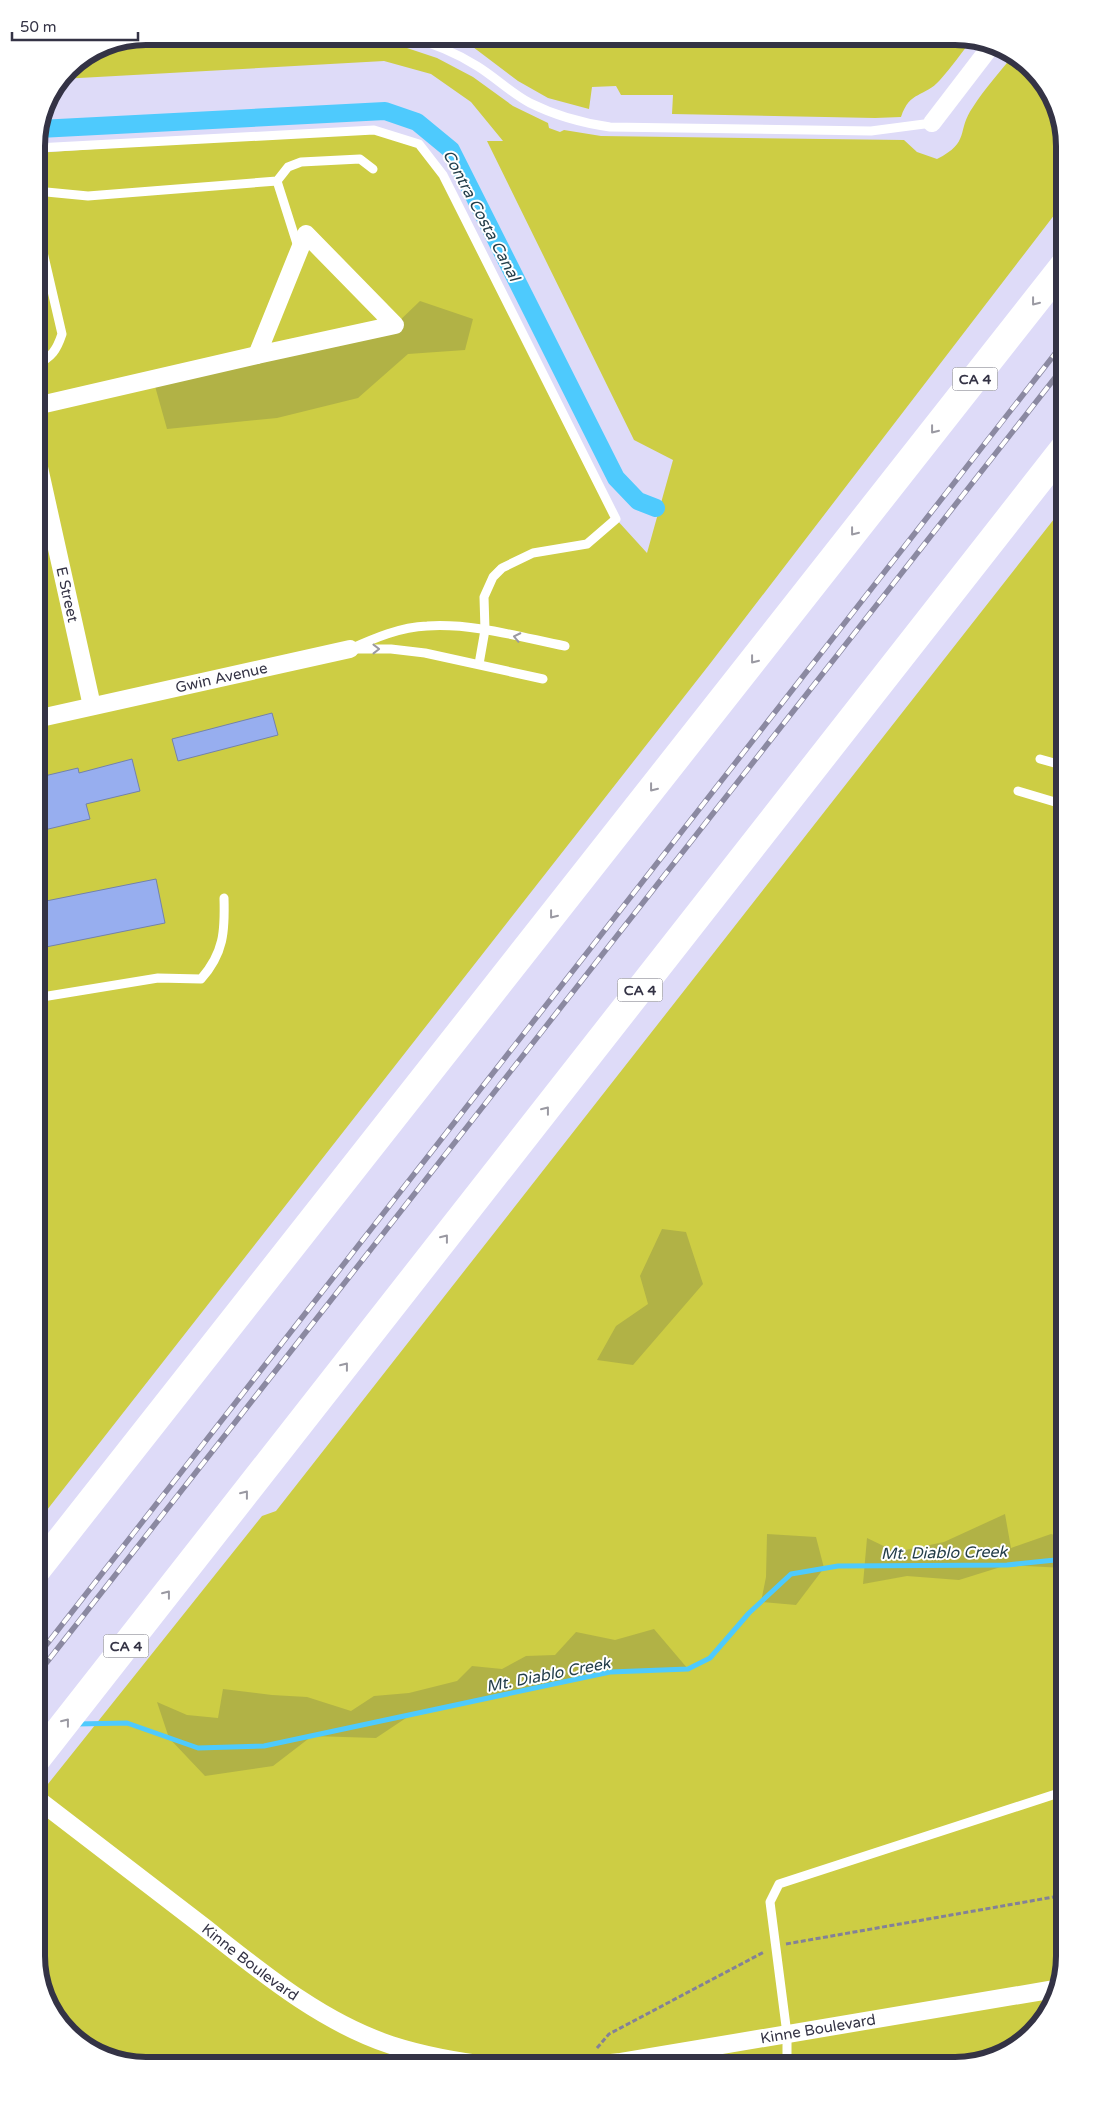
<svg xmlns="http://www.w3.org/2000/svg" width="1101" height="2102" font-family="'Varela Round',sans-serif">
<rect width="100%" height="100%" fill="#dedbf8"/>
<g fill="#cdcd44">
<path d="M146,36H371L437,58L473,77L513,106L548,123L549,128L560,132L564,130L601,136L904,140L917,152L937,159C971,142 956,131 973,107C985,88 1000,72 1014,54L1056,104L1065,146V201L709,665L36,1524V153L374,130L419,144L443,175L616,519L647,553L673,460L634,440L487,141H503L471,102L431,74L384,61L61,79L69,68L104,45Z"/>
<path d="M448,36L962,37L972,40C961,53 951,68 940,80C924,98 910,90 901,117L875,118L672,114L673,95H621L616,86L592,87L589,109L548,98L518,81L473,47Z"/>
<polygon points="1065,505 1065,1956 1046,2017 997,2057 955,2066 139,2066 85,2047 45,1998 36,1956 36,1799 262,1516 276,1511"/>
</g>
<g fill="#b1b246">
<polygon points="420,301 473,319 465,350 408,354 358,398 277,418 167,429 153,379 395,325"/>
<polygon points="662,1229 686,1232 703,1284 633,1365 597,1360 616,1326 648,1304 640,1276"/>
<polygon points="1005,1514 1011,1548 1051,1534 1065,1538 1065,1568 1007,1565 959,1580 907,1576 863,1584 867,1538 896,1552 944,1542"/>
<polygon points="767,1534 816,1537 824,1568 796,1605 761,1602 766,1577"/>
<polygon points="654,1629 688,1669 610,1672 412,1714 376,1738 312,1736 273,1766 205,1776 169,1738 157,1702 187,1715 218,1718 223,1689 272,1695 307,1697 351,1711 374,1696 409,1693 457,1681 472,1666 502,1669 526,1656 555,1655 576,1632 615,1640"/>
</g>
<g fill="none" stroke-linecap="round" stroke-linejoin="round">
<g stroke="#4ecafd" stroke-width="5">
<polyline points="77,1724 127,1723 198,1748 264,1746 610,1672 688,1669 710,1658 749,1613 791,1574 838,1566 1007,1565 1065,1559"/>
<polyline points="36,1728 44,1725 51,1725"/>
</g>
<polyline stroke="#4ecafd" stroke-width="18" points="39,129 385,111 417,122 451,150 616,478 638,501 656,508"/>
</g>
<g fill="#97aeef" stroke="#7382aa">
<polygon points="272,713 278,735 178,761 172,739"/>
<polygon points="132,759 140,791 86,804 90,819 36,832 36,778 78,768 79,773"/>
<polygon points="156,879 165,923 36,949 36,903"/>
</g>
<g fill="none" stroke-linecap="round" stroke-linejoin="round">
<g stroke="#838198" stroke-width="3" stroke-dasharray="5 2.5" stroke-linecap="butt">
<polyline points="786,1944 1065,1895"/>
<polyline points="597,2048 609,2034 764,1952"/>
</g>
<g stroke="#fff" stroke-width="9">
<path d="M407,36C432,43 455,52 477,66C495,77 511,93 530,103C556,116 582,123 610,127L871,131L932,123"/>
<polyline points="36,148 374,130 419,144 443,175 616,519 587,544 533,553 502,568 493,577 484,597 485,630 479,664"/>
<polyline points="277,181 298,247"/>
<polyline points="36,191 88,196 277,181 288,167 301,162 360,159 373,169"/>
<path d="M36,364C52,358 57,349 62,334L36,222"/>
<path d="M543,679L425,653L391,649H350C375,638 400,627 427,626C473,623 520,637 565,646"/>
<polyline points="1040,759 1065,766"/>
<polyline points="1018,791 1065,805"/>
<path d="M36,998L158,978L201,979C224,953 225,931 224,898"/>
<polyline points="787,2066 787,2034 770,1902 779,1884 1065,1791"/>
</g>
<g stroke="#fff" stroke-width="18">
<polyline points="932,123 991,46"/>
<polygon points="306,234 395,325 257,355 299,251"/>
<polyline points="36,406 257,355"/>
<path id="s1" d="M36,454L92,706"/>
<path id="s2" d="M36,719L350,649"/>
<path id="s3" d="M36,1798C92,1841 148,1884 204,1927C261,1972 321,2022 391,2045C425,2056 460,2062 495,2066"/>
<path id="s4" d="M581,2066L621,2062L1055,1989"/>
</g>
<g stroke="#fff" stroke-width="28">
<polyline points="36,1571 1065,264"/>
<polyline points="36,1760 1065,447"/>
</g>
<g stroke="#8b89a1" stroke-width="5.5">
<g id="rail">
<polyline points="36,1658 1065,341"/>
<polyline points="36,1676 1065,365"/>
</g>
</g>
<use href="#rail" stroke="#fff" stroke-width="4" stroke-dasharray="11" stroke-linecap="butt"/>
</g>
<defs><path id="oneway-chevron" d="M-2-3.5L2.5 0L-2 3.5" fill="none" stroke-width="1.6" stroke-linecap="round" stroke-linejoin="round" transform="scale(1.25)"/></defs>
<g stroke="#9a99a2">
<use href="#oneway-chevron" transform="translate(1035 302) rotate(128)"/>
<use href="#oneway-chevron" transform="translate(934 430) rotate(128)"/>
<use href="#oneway-chevron" transform="translate(854 532) rotate(128)"/>
<use href="#oneway-chevron" transform="translate(517 637) rotate(-168)"/>
<use href="#oneway-chevron" transform="translate(376 649)"/>
<use href="#oneway-chevron" transform="translate(754 660) rotate(128)"/>
<use href="#oneway-chevron" transform="translate(653 788) rotate(128)"/>
<use href="#oneway-chevron" transform="translate(553 915) rotate(128)"/>
<use href="#oneway-chevron" transform="translate(546 1110) rotate(-52)"/>
<use href="#oneway-chevron" transform="translate(445 1238) rotate(-52)"/>
<use href="#oneway-chevron" transform="translate(345 1366) rotate(-52)"/>
<use href="#oneway-chevron" transform="translate(245 1494) rotate(-52)"/>
<use href="#oneway-chevron" transform="translate(167 1594) rotate(-52)"/>
<use href="#oneway-chevron" transform="translate(66 1722) rotate(-52)"/>
</g>
<g text-anchor="middle" stroke-width="4" stroke-linejoin="round" paint-order="stroke">
<g fill="#fff" stroke="#71707d" stroke-width="1">
<rect x="952.5" y="367.5" width="45" height="23" rx="4"/>
<rect x="617.5" y="978.5" width="45" height="23" rx="4"/>
<rect x="103.5" y="1634.5" width="45" height="23" rx="4"/>
</g>
<g font-size="14" font-weight="bold" fill="#343345">
<text x="975" y="384">CA 4</text>
<text x="640" y="995">CA 4</text>
<text x="126" y="1651">CA 4</text>
</g>
<g font-size="15" fill="#343345" stroke="#fff">
<text dy="5" stroke="none"><textPath href="#s1" startOffset="144">E Street</textPath></text>
<text dy="5" stroke="none"><textPath href="#s2" startOffset="190">Gwin Avenue</textPath></text>
<text dy="5" stroke="none"><textPath href="#s3" startOffset="270">Kinne Boulevard</textPath></text>
<text dy="5" stroke="none"><textPath href="#s4" startOffset="240">Kinne Boulevard</textPath></text>
</g>
<g font-size="16" font-style="italic" fill="#243e4a" stroke="#fff">
<text transform="translate(482 215) rotate(62)" y="6">Contra Costa Canal</text>
<text transform="translate(944 1552) rotate(-1)" y="6">Mt. Diablo Creek</text>
<text transform="translate(548 1674) rotate(-11)" y="6">Mt. Diablo Creek</text>
</g>
</g>
<path d="M0 0H1101V2102H0ZM146 45H955A101 101 0 0 1 1056 146V1956A101 101 0 0 1 955 2057H146A101 101 0 0 1 45 1956V146A101 101 0 0 1 146 45Z" fill="#fff" fill-rule="evenodd"/>
<path fill="none" stroke="#343345" stroke-width="6" d="M146 45H955A101 101 0 0 1 1056 146V1956A101 101 0 0 1 955 2057H146A101 101 0 0 1 45 1956V146A101 101 0 0 1 146 45Z"/>
<path d="M12 32v8h126v-8" fill="none" stroke="#343345" stroke-width="2.5"/>
<text x="20" y="32" font-size="15" fill="#343345" stroke="#ffffff" stroke-width="4" paint-order="stroke">50 m</text>
</svg>
